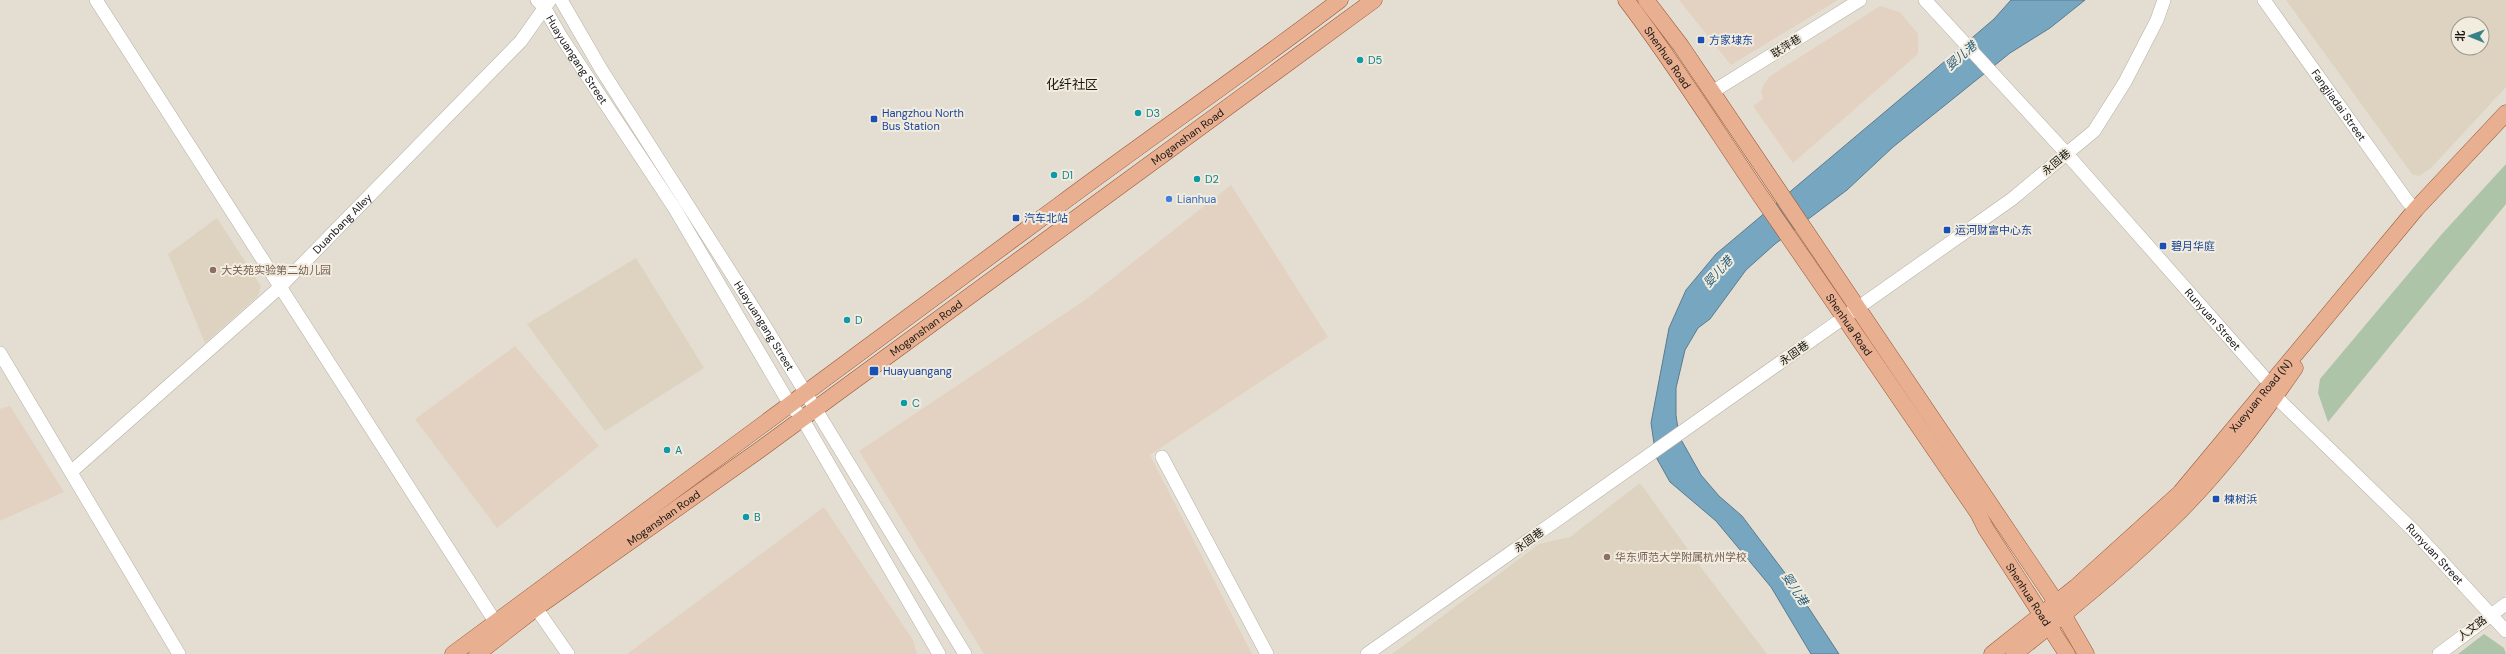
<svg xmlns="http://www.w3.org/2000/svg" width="2506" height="654" font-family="'DM Sans','Noto Sans SC',sans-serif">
<rect width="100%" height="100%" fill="#e4ded2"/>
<g fill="#e3d2c1">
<polygon points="1679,0 1838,0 1731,65"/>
<polygon points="1880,6 1900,12 1918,34 1918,54 1793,163 1753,106 1763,99 1761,91 1764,84 1770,76"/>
<polygon points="1231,185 1328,337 1150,455 1252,654 984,654 859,451 1085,300"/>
<polygon points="515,346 599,446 497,528 415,419"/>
<polygon points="10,406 64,492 0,521 0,409"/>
<polygon points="824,507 913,640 917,654 627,654"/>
</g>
<g fill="#ddd3c0" fill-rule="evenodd">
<path d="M2286,0H2506V87L2431,168L2419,176L2412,174ZM2458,24H2482V48H2458Z"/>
<polygon points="217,218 261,286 258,296 205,343 168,254"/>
<polygon points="636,258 704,368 605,431 527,324"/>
<polygon points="1640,483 1703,570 1767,654 1392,654 1539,544 1570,537"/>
</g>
<g fill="#adc4a9">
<polygon points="2506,164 2506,204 2328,422 2318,393 2320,379 2441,235"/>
<polygon points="2484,634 2504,648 2506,654 2458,654"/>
</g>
<polygon fill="#77a6c1" stroke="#5b7b8d" points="2011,0 2085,0 2050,28 2010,53 1893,147 1847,190 1775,244 1746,270 1710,319 1698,328 1685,350 1676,388 1676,415 1679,436 1701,475 1719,496 1742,516 1791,581 1839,654 1811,654 1771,587 1716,521 1670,482 1656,457 1651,423 1669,328 1686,290 1716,254 1924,79 1994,19"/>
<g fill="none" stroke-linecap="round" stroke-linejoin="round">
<g stroke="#b5afa3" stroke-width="14">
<g id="minor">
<polyline points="96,0 496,623"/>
<path id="s1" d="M537,0L544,7L560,35L675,209L789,403L802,418L939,654"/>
<path id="s2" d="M561,0L601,69L763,323L965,654"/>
<path id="s3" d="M1925,0L2066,153L2270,384L2276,397L2412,529L2506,631"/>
<path id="s4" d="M2264,0L2408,202L2416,209"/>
<polyline points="1712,92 1860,0"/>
<polyline points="0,353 179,654"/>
<polyline points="1162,457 1267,654"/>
<path id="s5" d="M71,472L279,288L521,41L550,0"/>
<polyline points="536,608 568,654"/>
<polyline points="1367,654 2012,199 2094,131 2125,82 2157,20 2164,0"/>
<polyline points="2439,654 2506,604"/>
</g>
</g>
<g stroke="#965735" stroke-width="17">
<g id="major">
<path id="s6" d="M1626,0C1675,64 1717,132 1762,198C1834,303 1907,408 1978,513L1986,529L2067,654"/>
<polyline points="1646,0 1681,46 2056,602 2086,654"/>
<path d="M453,654C655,505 856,355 1058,206C1152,136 1248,70 1340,0"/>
<path id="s7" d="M477,654L536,608L758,451L1374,0"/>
<path id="s8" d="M1992,654L2076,587L2180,493L2416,209L2506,113"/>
<path d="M2014,654C2069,611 2123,567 2173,518C2219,473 2258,421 2295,368"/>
</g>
</g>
<use href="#minor" stroke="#fff" stroke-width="13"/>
<use href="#major" stroke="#e9af91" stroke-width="16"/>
</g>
<g fill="#1a4fb4" stroke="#f2ecdf" stroke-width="1.5">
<rect x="1697" y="36" width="8" height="8" rx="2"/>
<rect x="870" y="115" width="8" height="8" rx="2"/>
<rect x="1012" y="214" width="8" height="8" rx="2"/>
<rect x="1943" y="226" width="8" height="8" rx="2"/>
<rect x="2159" y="242" width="8" height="8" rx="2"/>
<rect x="869" y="366" width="10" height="10" rx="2"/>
<rect x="2212" y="495" width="8" height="8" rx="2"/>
</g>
<g fill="#0f9aa8" stroke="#f2ecdf" stroke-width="1.5">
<circle cx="1360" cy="60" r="4"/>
<circle cx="1138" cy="113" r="4"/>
<circle cx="1054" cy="175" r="4"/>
<circle cx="1197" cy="179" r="4"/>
<circle cx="847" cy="320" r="4"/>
<circle cx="904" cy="403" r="4"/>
<circle cx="667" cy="450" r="4"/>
<circle cx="746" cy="517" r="4"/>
</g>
<circle fill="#3f7fe0" stroke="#f2ecdf" stroke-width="1.5" cx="1169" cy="199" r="4"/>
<g fill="#8d6e63" stroke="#f2ecdf" stroke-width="1.5">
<circle cx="213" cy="270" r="4"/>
<circle cx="1607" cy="557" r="4"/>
</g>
<g text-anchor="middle" stroke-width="4" stroke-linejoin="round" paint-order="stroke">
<g font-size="11" fill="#164399" stroke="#f2ecdf" text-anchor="start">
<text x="1709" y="44">方家埭东</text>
<text x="882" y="117">Hangzhou North<tspan x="882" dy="13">Bus Station</tspan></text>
<text x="1024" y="222">汽车北站</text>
<text x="1955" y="234">运河财富中心东</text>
<text x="2171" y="250">碧月华庭</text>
<text x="883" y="375">Huayuangang</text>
<text x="2224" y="503">楝树浜</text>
</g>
<g font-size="11" fill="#191713" stroke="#f2ecdf">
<text transform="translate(1786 46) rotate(-32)" y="4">联萍巷</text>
<text dy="4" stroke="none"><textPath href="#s6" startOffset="71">Shenhua Road</textPath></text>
<text dy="4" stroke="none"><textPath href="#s1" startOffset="72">Huayuangang Street</textPath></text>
<text dy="4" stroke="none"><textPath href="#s4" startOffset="129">Fangjiadai Street</textPath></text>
<text dy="4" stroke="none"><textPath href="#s7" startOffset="879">Moganshan Road</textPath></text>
<text transform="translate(2056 162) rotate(-40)" y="4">永固巷</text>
<text dy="4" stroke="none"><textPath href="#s5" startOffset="368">Duanbang Alley</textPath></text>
<text dy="4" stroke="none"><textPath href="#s3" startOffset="430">Runyuan Street</textPath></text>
<text dy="4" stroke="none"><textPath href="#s6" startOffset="394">Shenhua Road</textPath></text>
<text dy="4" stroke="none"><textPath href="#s2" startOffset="384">Huayuangang Street</textPath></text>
<text dy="4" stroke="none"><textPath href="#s7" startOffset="555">Moganshan Road</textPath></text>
<text transform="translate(1794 353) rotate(-35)" y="4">永固巷</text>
<text dy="4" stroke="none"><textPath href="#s8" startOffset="374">Xueyuan Road (N)</textPath></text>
<text dy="4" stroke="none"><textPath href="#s7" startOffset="231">Moganshan Road</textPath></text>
<text transform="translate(1529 540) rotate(-35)" y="4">永固巷</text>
<text dy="4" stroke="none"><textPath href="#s3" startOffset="754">Runyuan Street</textPath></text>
<text dy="4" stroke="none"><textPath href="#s6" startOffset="718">Shenhua Road</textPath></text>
<text transform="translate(2472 628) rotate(-37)" y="4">人文路</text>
</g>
<g font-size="11" fill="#0d838f" stroke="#f2ecdf" text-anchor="start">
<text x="1368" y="64">D5</text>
<text x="1146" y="117">D3</text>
<text x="1062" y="179">D1</text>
<text x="1205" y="183">D2</text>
<text x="855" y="324">D</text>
<text x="912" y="407">C</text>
<text x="675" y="454">A</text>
<text x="754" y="521">B</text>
</g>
<g font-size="11" fill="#366cbe" stroke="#f2ecdf" text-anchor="start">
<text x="1177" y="203">Lianhua</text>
</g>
<g font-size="11" fill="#785e54" stroke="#f2ecdf" text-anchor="start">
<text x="221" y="274">大关苑实验第二幼儿园</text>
<text x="1615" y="561">华东师范大学附属杭州学校</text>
</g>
<g font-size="12" font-style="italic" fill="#1f5976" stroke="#f2ecdf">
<text transform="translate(1961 56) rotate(-41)" y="4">婴儿港</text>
<text transform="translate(1718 272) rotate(-47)" y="4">婴儿港</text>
<text transform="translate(1795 589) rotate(57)" y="4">婴儿港</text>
</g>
<g font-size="13" fill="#191713" stroke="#f2ecdf">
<text x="1072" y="89">化纤社区</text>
</g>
</g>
<g transform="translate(2470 36) rotate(271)"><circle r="19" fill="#f2ecdf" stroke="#9b978d"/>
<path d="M0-3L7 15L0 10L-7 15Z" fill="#398188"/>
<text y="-6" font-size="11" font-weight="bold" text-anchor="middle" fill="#191713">北</text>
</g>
</svg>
